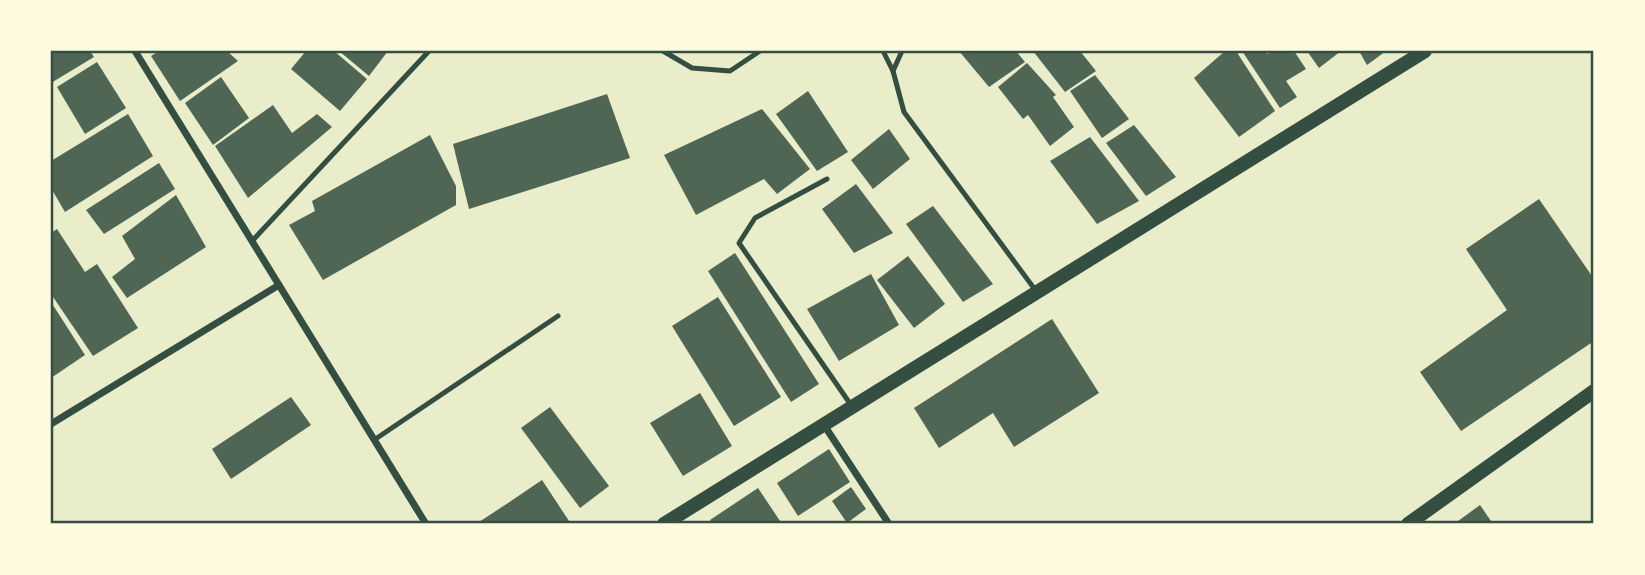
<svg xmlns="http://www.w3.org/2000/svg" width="1645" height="575" font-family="'Source Serif 4',serif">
<rect width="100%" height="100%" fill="#e9edc9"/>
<g fill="#4f6655">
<polygon points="51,51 90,51 94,57 51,83"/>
<polygon points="159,51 227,51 238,61 180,101 151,56"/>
<polygon points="306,51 334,51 367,79 340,111 291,69"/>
<polygon points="339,51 388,51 369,76"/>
<polygon points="959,51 1016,51 1025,62 989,87"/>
<polygon points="1033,51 1080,51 1096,71 1065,92"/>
<polygon points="1225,51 1236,51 1275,111 1239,137 1194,78"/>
<polygon points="1242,51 1265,51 1267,54 1273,51 1294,51 1306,69 1286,81 1297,97 1280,108"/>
<polygon points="1307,51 1341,51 1319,68"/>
<polygon points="1359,51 1386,51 1367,65"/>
<polygon points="97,62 126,108 85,134 57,87"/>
<polygon points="1027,63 1056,95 1053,97 1074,127 1050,146 1028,115 1023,119 998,87"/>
<polygon points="1095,75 1129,119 1102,138 1070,91"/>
<polygon points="221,77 249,118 213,145 185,103"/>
<polygon points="808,91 848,152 817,171 776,114"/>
<polygon points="607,94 630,158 469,209 453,144"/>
<polygon points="273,105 292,133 317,114 332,127 248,198 215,146"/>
<polygon points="762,109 810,169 777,194 764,179 696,215 664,155"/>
<polygon points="128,114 153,156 65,212 51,188 51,161"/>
<polygon points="1134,125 1176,177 1146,196 1106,143"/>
<polygon points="889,129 910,159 873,189 851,160"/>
<polygon points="430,135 456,186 456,205 323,280 289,225 315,211 312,201"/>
<polygon points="1090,137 1139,201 1097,224 1050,161"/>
<polygon points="159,163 175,189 104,234 86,210"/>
<polygon points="856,184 893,233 854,253 822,209"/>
<polygon points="176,195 206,247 127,298 112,277 135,259 122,236"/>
<polygon points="1539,199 1594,279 1594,341 1461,431 1420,372 1507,310 1466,249"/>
<polygon points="933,206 993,284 963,302 906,224"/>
<polygon points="57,229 85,272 97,264 138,328 93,356 51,294 51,233"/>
<polygon points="735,253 819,384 791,402 708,271"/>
<polygon points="908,256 945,304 914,328 877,280"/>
<polygon points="871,274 899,325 839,361 807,309"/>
<polygon points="718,297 781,397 734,426 672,326"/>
<polygon points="51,302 85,355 51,378"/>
<polygon points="1052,319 1099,393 1014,447 993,413 939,448 914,408"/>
<polygon points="700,393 732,446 683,476 650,423"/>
<polygon points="291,397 311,425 231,479 212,449"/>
<polygon points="550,407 609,486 580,508 521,428"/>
<polygon points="829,449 850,482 798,516 777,483"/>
<polygon points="542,480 571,524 476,524 508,503"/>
<polygon points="851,487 866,509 847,523 832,501"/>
<polygon points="758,488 782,524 712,524 710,520"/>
<polygon points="1480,505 1493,524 1454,524"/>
</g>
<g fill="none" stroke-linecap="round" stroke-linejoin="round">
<g stroke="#344e41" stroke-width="5">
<polyline points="663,51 692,68 730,71 760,51"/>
<polyline points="883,51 893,71 904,112 1036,291"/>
<polyline points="893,71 902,51"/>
<polyline points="827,179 755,218 739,243 851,405"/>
<polyline points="253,240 429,51"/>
<polyline points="374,440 558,316"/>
</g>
<g stroke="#344e41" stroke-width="7">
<polyline points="135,51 426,524"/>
<polyline points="51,424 279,285"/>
<polyline points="824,425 889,524"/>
</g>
<g stroke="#344e41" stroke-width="14">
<polyline points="664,524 1425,51"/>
<polyline points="1408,524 1594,391"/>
</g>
</g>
<rect width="1645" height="575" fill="none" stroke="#fefae0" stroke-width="105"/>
<rect x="52" y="52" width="1540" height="470" fill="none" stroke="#344e41" stroke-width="2.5"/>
</svg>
